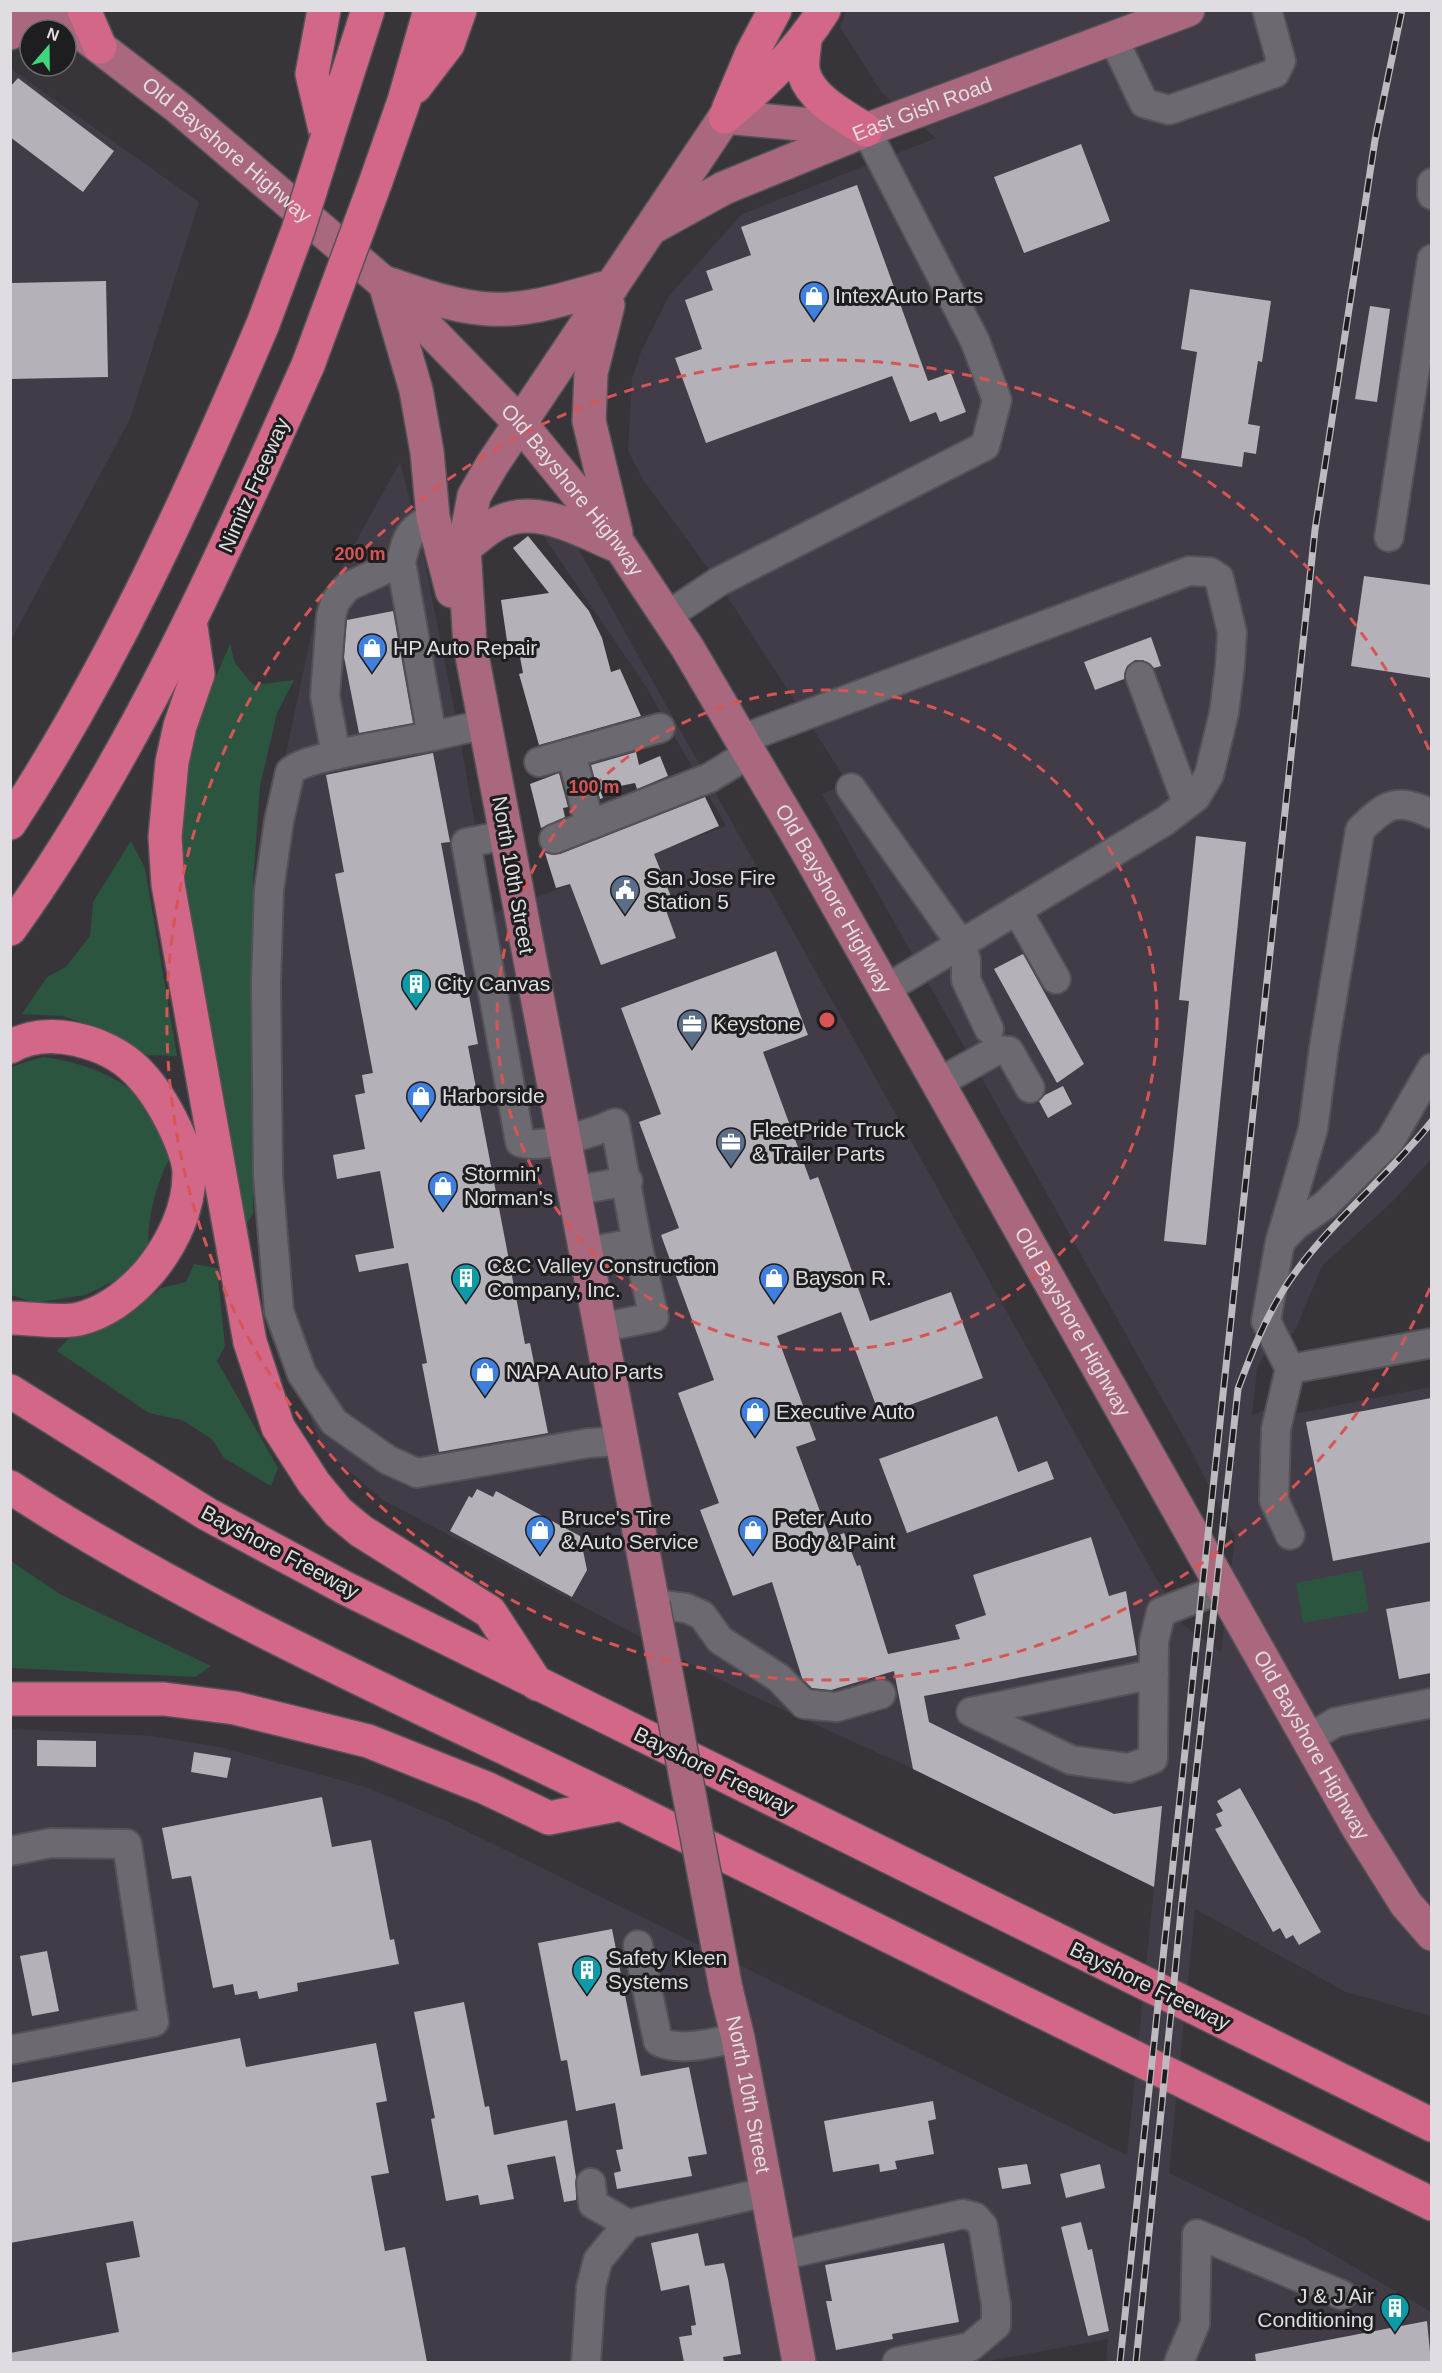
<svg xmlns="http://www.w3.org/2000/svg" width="1442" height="2373" font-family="Arial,sans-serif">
<rect width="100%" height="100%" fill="#37353a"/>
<g fill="#413c47">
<polygon points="846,11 1431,11 1431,1159 1394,1200 1322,1266 1294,1333 1282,1337 1266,1351 1257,1369 1252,1416 1270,1407 1299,1413 1431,1387 1431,2016 1346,1992 1195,1909 1169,2173 1306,2239 1431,2312 1431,2362 1106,2362 1108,2339 984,2362 11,2362 11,1729 152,1736 219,1747 366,1787 442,1819 1127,2155 1154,1887 913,1769 740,1690 383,1500 322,1448 264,1292 255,900 315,616 400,462 422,548 458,728 491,914 726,826 645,685 542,534 574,541 1182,1624 1221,1652 1235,1537 1187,1443 822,794 848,783 718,582 642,478 628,451 632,378 641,352 669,296 742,214 936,138 882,93 840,27"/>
<polygon points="11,69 199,202 130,419 11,640"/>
</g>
<g fill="#2c5540">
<polygon points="230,644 235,663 253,685 294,680 277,713 260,786 253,882 253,1214 244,1227 194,951 182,850 183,793 192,732"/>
<polygon points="131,841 145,868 177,1056 147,1055 99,1028 63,1016 22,1014 47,977 66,967 90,936 93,902"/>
<path d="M43,1057C89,1063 138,1081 160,1127C164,1137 166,1149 169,1159C155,1188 148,1215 148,1247L120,1278L85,1295L35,1303L11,1295L10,1067Z"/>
<polygon points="194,1264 217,1268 225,1346 217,1361 278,1468 271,1486 224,1458 212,1439 182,1420 149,1413 57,1351 72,1335 136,1308 161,1288 186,1282"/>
<polygon points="11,1561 60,1594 211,1666 195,1677 11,1668"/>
<polygon points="1362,1570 1369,1611 1303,1623 1296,1583"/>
</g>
<g fill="#b4b1b8">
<polygon points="18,78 114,151 83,192 10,137 10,87"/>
<polygon points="1081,144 1110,221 1024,253 994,177"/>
<polygon points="857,185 928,381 951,373 966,412 940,422 936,412 910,422 892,376 706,443 675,358 702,349 685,300 713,290 706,271 751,255 741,227"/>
<polygon points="106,281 108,377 10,379 10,283"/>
<polygon points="1190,289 1271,301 1262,362 1258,361 1248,424 1260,426 1256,454 1244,452 1242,467 1181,458 1197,352 1181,349"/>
<polygon points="1370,306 1390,309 1377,402 1355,399"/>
<polygon points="528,536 589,611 602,638 611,672 620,669 641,716 539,745 519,674 523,673 517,641 507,641 501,600 549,593 513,548"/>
<polygon points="1364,576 1431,585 1431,678 1351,666"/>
<polygon points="393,611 413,723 359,733 344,657 347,620"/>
<polygon points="1151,637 1161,666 1154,668 1143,660 1135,660 1127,666 1124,679 1095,690 1084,662"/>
<polygon points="636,752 639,765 660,756 668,776 637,789 635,783 600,790 603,798 600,799 591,765"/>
<polygon points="433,753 450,842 441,843 478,1044 468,1046 525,1344 530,1343 548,1433 439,1452 422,1364 427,1363 408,1263 359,1272 355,1255 394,1248 380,1171 337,1179 333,1155 365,1149 355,1095 365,1093 362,1075 373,1073 335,874 344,872 326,775"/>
<polygon points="559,773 568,807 563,808 565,817 541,828 530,784"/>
<polygon points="705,797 719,826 654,854 672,899 663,902 676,938 601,965 570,884 556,888 545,853 560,854"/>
<polygon points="1196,836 1246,842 1206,1245 1164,1241 1189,1001 1179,1000"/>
<polygon points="776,951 808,1035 763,1052 810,1180 818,1177 870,1321 951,1292 983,1378 880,1416 841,1312 777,1336 816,1440 796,1447 830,1538 844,1533 857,1566 860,1565 888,1654 960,1639 955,1625 986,1615 973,1575 1091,1537 1109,1596 1126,1591 1137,1655 924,1696 929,1722 1114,1814 1162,1806 1154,1887 913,1769 894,1671 831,1690 812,1688 802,1678 772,1582 733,1596 700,1510 719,1503 678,1393 714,1380 661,1235 679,1228 639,1122 661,1114 621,1008"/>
<polygon points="1023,954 1084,1064 1057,1083 994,969"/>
<polygon points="1063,1086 1072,1104 1048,1118 1039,1101 1045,1095"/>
<polygon points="1431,1398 1431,1542 1333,1561 1306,1422"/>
<polygon points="997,1416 1018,1472 1047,1461 1054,1479 907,1533 879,1459"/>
<polygon points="477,1489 493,1497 496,1491 580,1536 587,1570 572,1597 450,1531 469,1496 472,1498"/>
<polygon points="1431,1601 1431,1673 1399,1679 1386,1609"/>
<polygon points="37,1740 96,1741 96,1767 37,1766"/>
<polygon points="194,1752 231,1758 227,1778 191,1772"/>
<polygon points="1240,1788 1321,1932 1299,1945 1293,1935 1286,1939 1280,1928 1273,1932 1215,1829 1222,1826 1216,1814 1223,1811 1217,1801"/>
<polygon points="322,1797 332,1847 371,1840 390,1940 394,1939 399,1964 297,1983 298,1991 259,1999 257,1991 235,1995 233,1984 213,1988 191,1876 172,1879 162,1828"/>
<polygon points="612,1929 641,2076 689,2067 707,2154 688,2157 692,2176 617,2189 614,2173 621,2171 616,2150 623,2149 615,2103 576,2111 567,2060 561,2061 538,1943"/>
<polygon points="47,1951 59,2011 32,2016 20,1956"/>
<polygon points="464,2002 485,2107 489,2106 494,2135 567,2120 576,2177 576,2200 564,2202 555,2156 507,2165 514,2199 480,2205 478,2195 446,2201 431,2119 435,2118 414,2012"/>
<polygon points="240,2038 246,2067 376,2043 387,2101 376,2103 389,2173 371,2176 385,2251 405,2247 427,2362 10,2362 10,2353 119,2332 106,2263 140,2257 133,2221 10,2243 10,2083"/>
<polygon points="933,2101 936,2119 928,2121 934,2154 895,2161 897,2169 880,2172 879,2164 833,2172 824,2121"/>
<polygon points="1027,2164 1031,2184 1002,2189 998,2168"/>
<polygon points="1100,2164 1105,2188 1066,2198 1060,2174"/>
<polygon points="1081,2222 1088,2250 1092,2249 1109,2331 1088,2336 1061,2227"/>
<polygon points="698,2233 705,2266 724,2263 728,2279 741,2354 723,2357 724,2362 684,2362 679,2337 692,2335 691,2326 696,2325 689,2285 661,2291 651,2243"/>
<polygon points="944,2243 959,2322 892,2334 893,2339 836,2350 826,2301 832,2301 825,2265"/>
<polygon points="1427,2321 1431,2362 1256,2362 1255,2354"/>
</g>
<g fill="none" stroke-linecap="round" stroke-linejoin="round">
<g stroke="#555257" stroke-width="32">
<g id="minor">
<polyline points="1113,38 1144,103 1169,110 1275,73 1281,61 1267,10"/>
<polyline points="1432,183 1432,195"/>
<path d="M433,517C409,530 407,536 401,562L429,720L433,736L486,724"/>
<polyline points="1389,537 1432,259"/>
<polyline points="667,616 718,582 985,446 997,400 975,341 866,130"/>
<polyline points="1140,676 1187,803"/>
<path d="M433,736C408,741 302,757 290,772L279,821L269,890L266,983L268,1176L279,1311L302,1374L334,1422L388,1460L417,1473L589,1443L621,1441"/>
<polyline points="742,739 1189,571 1210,572 1219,578 1232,632 1230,666 1224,713 1209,775 1196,797 1165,821 886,989"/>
<polyline points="571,753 590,825"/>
<polyline points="336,755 325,696 331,616 335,602 347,587 401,562"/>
<polyline points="539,762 660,728"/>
<polyline points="851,788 961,944 966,960 966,980 989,1029"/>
<path d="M506,835L466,843L520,1142C539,1150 597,1132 615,1123L637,1243L654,1317L599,1328"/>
<polyline points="554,839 709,778 750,753"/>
<polyline points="1017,910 1056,979"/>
<polyline points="938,1083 997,1050 1009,1051 1030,1088"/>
<polyline points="573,1191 628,1181"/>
<polyline points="1280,1242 1296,1225 1325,1205 1390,1141 1432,1068"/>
<polyline points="584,1252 637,1243"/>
<polyline points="1290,1369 1432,1343"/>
<path d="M1290,1535L1274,1500L1276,1429L1290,1369L1266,1321L1280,1242L1313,1129L1324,1047L1360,830C1386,804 1396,797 1432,814"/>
<polyline points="653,1604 686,1608 702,1615 720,1640 779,1678 804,1704 837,1707 881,1694"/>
<polyline points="1154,1674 971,1712 1071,1760 1129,1768 1153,1759 1154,1641 1161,1612 1223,1588"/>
<polyline points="1308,1739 1336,1722 1432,1703"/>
<polyline points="10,1851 51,1843 127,1844 154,2022 10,2050"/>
<path d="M638,1945L658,2041C681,2053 713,2042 738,2038"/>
<polyline points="591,2183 593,2204 628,2224"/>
<polyline points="779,2256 963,2214 975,2217 983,2226 996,2305 996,2325 970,2347 897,2362"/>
<polyline points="586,2362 591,2287 598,2260 628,2224 766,2192"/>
<polyline points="1179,2362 1195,2324 1197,2234 1342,2295"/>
</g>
</g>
<g stroke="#555257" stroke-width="36">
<g id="major">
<path id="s1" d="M51,10L179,108L384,283L520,423L620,546L687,647L806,849L1357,1826L1406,1904L1432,1934"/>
<polyline points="10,33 41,10"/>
<path id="s2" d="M655,226L724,188L866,130L1188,10"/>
<path d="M386,283C420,294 454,307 489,309C531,312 573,296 612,286"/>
<polyline points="386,287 416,390 427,452 433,517 452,591"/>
<polyline points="608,305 591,373 589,421 616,533"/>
<path d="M464,548C475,540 486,529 498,523C537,503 581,531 618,546"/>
<polyline points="653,1604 470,645 464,548 474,496 492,465 725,117 866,130"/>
<path id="s3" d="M726,1989L738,2038L799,2362"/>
</g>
</g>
<g stroke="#555257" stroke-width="36">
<g id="highway">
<polyline points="84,10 100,47"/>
<polyline points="324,10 312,74 327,138"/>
<path d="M805,41C804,51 801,65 804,74C812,100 845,116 866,130"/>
<polyline points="415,87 448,44 460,10"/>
<polyline points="728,110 752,53 775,10"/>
<path d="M725,117C763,85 797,53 824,10"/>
<polyline points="327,138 368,10"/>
<polyline points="376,181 404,101 430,10"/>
<polyline points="190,621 198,674 180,726 172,762 165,837 168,884 250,1342 278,1427 314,1483 338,1512 361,1531 490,1612 537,1684"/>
<path d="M10,823C112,667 190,496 263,324"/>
<path d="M10,929C134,757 222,557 308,365"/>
<path d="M10,1047C48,1025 107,1041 137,1071C154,1088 165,1107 175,1128C181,1141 188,1156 189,1171C190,1208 172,1244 150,1271C131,1293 108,1312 79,1319C61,1323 30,1318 10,1318"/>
<polyline points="10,1391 207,1514 345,1588 1432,2125"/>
<path d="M10,1487C202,1612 415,1703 621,1804C891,1936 1162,2069 1432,2204"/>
<polyline points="10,1699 164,1699 235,1708 368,1741 486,1788 549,1818 621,1804"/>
</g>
</g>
<use href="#minor" stroke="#6c6a70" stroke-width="28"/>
<use href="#major" stroke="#a9687e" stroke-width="33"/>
<use href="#highway" stroke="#d26787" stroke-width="33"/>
<g stroke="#bdbbbf" stroke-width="7">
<g id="rail">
<polyline points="1120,2362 1315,530 1375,140 1402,10"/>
<path d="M1136,2362L1182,1902L1238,1389C1251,1354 1264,1321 1284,1289C1324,1226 1386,1180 1432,1121"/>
</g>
</g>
<use href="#rail" stroke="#1e1d1f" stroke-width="4.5" stroke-dasharray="14" stroke-linecap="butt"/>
<g stroke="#555257" stroke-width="36" stroke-linecap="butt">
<polyline id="major-bridge" points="653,1604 726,1989"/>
</g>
<g stroke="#555257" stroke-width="36" stroke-linecap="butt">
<g id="highway-bridge">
<polyline points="263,324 298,230 327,138"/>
<polyline points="308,365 376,181"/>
</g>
</g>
<use href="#major-bridge" stroke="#a9687e" stroke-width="33"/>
<use href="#highway-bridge" stroke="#d26787" stroke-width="33"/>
</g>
<g fill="none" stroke="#d85556" stroke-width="3" stroke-dasharray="10 8">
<circle cx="827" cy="1020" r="330"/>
<path d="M1430 1288A660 660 0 1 1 1430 752"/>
</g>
<defs>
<g id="shop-pin" transform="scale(1.5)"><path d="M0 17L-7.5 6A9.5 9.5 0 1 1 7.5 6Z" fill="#3f7fe0" stroke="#1e1d1f"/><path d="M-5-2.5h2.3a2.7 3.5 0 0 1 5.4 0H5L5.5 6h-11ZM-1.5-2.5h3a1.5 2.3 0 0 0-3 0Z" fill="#fff"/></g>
<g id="civic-pin" transform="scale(1.5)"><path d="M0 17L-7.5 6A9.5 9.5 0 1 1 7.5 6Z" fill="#5c6f8a" stroke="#1e1d1f"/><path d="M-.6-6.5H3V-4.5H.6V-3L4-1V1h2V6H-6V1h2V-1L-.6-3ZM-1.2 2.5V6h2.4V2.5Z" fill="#fff"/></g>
<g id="building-pin" transform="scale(1.5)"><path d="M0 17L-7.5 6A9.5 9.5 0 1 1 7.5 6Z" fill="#0f9aa8" stroke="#1e1d1f"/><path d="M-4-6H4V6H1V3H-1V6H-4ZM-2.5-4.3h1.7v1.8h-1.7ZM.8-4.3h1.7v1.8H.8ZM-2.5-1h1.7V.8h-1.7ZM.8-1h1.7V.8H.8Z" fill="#fff"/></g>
<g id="office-pin" transform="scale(1.5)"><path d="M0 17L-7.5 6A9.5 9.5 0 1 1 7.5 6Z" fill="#5c6f8a" stroke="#1e1d1f"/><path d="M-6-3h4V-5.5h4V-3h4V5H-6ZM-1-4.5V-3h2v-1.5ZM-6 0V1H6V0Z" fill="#fff"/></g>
</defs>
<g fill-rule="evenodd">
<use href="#shop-pin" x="814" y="296"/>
<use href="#shop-pin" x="372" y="648"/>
<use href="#civic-pin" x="625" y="890"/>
<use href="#building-pin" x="416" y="984"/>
<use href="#office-pin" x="692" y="1024"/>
<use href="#shop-pin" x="421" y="1096"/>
<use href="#office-pin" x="731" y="1142"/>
<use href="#shop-pin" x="443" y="1186"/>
<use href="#building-pin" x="466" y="1278"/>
<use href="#shop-pin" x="774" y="1278"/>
<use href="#shop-pin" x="485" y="1372"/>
<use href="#shop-pin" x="755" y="1412"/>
<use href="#shop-pin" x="540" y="1530"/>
<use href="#shop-pin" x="753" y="1530"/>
<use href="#building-pin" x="587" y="1970"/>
<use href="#building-pin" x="1395" y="2308"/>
</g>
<g text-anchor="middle" stroke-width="6" stroke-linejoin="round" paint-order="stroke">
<g font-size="21" fill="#dfdde1" stroke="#1e1d1f">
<text dy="7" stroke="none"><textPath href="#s2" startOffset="292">East Gish Road</textPath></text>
<text dy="7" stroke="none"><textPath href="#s1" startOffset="225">Old Bayshore Highway</textPath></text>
<text transform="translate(254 485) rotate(-66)" y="7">Nimitz Freeway</text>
<text dy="7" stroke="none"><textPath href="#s1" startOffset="711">Old Bayshore Highway</textPath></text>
<text transform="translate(513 875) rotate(80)" y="7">North 10th Street</text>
<text dy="7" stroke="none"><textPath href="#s1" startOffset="1197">Old Bayshore Highway</textPath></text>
<text dy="7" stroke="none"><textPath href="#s1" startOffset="1683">Old Bayshore Highway</textPath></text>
<text transform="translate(280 1552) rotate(28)" y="7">Bayshore Freeway</text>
<text dy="7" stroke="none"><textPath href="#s1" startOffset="2169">Old Bayshore Highway</textPath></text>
<text transform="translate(714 1771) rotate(26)" y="7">Bayshore Freeway</text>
<text transform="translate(1150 1986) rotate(26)" y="7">Bayshore Freeway</text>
<text dy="7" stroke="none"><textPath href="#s3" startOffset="108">North 10th Street</textPath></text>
</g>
<g font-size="21" fill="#dfdde1" stroke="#1e1d1f" text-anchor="start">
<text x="835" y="303">Intex Auto Parts</text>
<text x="393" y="655">HP Auto Repair</text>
<text x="646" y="885">San Jose Fire<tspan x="646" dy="24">Station 5</tspan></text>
<text x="437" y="991">City Canvas</text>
<text x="713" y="1031">Keystone</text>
<text x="442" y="1103">Harborside</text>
<text x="752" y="1137">FleetPride Truck<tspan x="752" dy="24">&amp; Trailer Parts</tspan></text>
<text x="464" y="1181">Stormin'<tspan x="464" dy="24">Norman's</tspan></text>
<text x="487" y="1273">C&amp;C Valley Construction<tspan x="487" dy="24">Company, Inc.</tspan></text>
<text x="795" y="1285">Bayson R.</text>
<text x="506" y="1379">NAPA Auto Parts</text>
<text x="776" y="1419">Executive Auto</text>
<text x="561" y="1525">Bruce's Tire<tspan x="561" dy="24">&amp; Auto Service</tspan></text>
<text x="774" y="1525">Peter Auto<tspan x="774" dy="24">Body &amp; Paint</tspan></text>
<text x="608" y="1965">Safety Kleen<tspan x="608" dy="24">Systems</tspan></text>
<text x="1374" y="2303" text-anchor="end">J &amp; J Air<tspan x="1374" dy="24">Conditioning</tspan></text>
</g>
</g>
<circle cx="827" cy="1020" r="9" fill="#d85556" stroke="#1e1d1f" stroke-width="3"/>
<g font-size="18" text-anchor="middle" font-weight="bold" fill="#d85556" stroke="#1e1d1f" stroke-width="6" stroke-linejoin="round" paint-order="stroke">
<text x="360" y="560">200 m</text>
<text x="594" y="793">100 m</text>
</g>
<rect width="1442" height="2373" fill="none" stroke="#dfdde1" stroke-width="24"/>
<g transform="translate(48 48) rotate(20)"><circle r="28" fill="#1e1d1f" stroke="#6b6a6d" stroke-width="1.5"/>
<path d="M0-4.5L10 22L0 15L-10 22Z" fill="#3fd77d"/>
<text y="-9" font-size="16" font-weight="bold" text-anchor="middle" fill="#dfdde1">N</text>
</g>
</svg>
